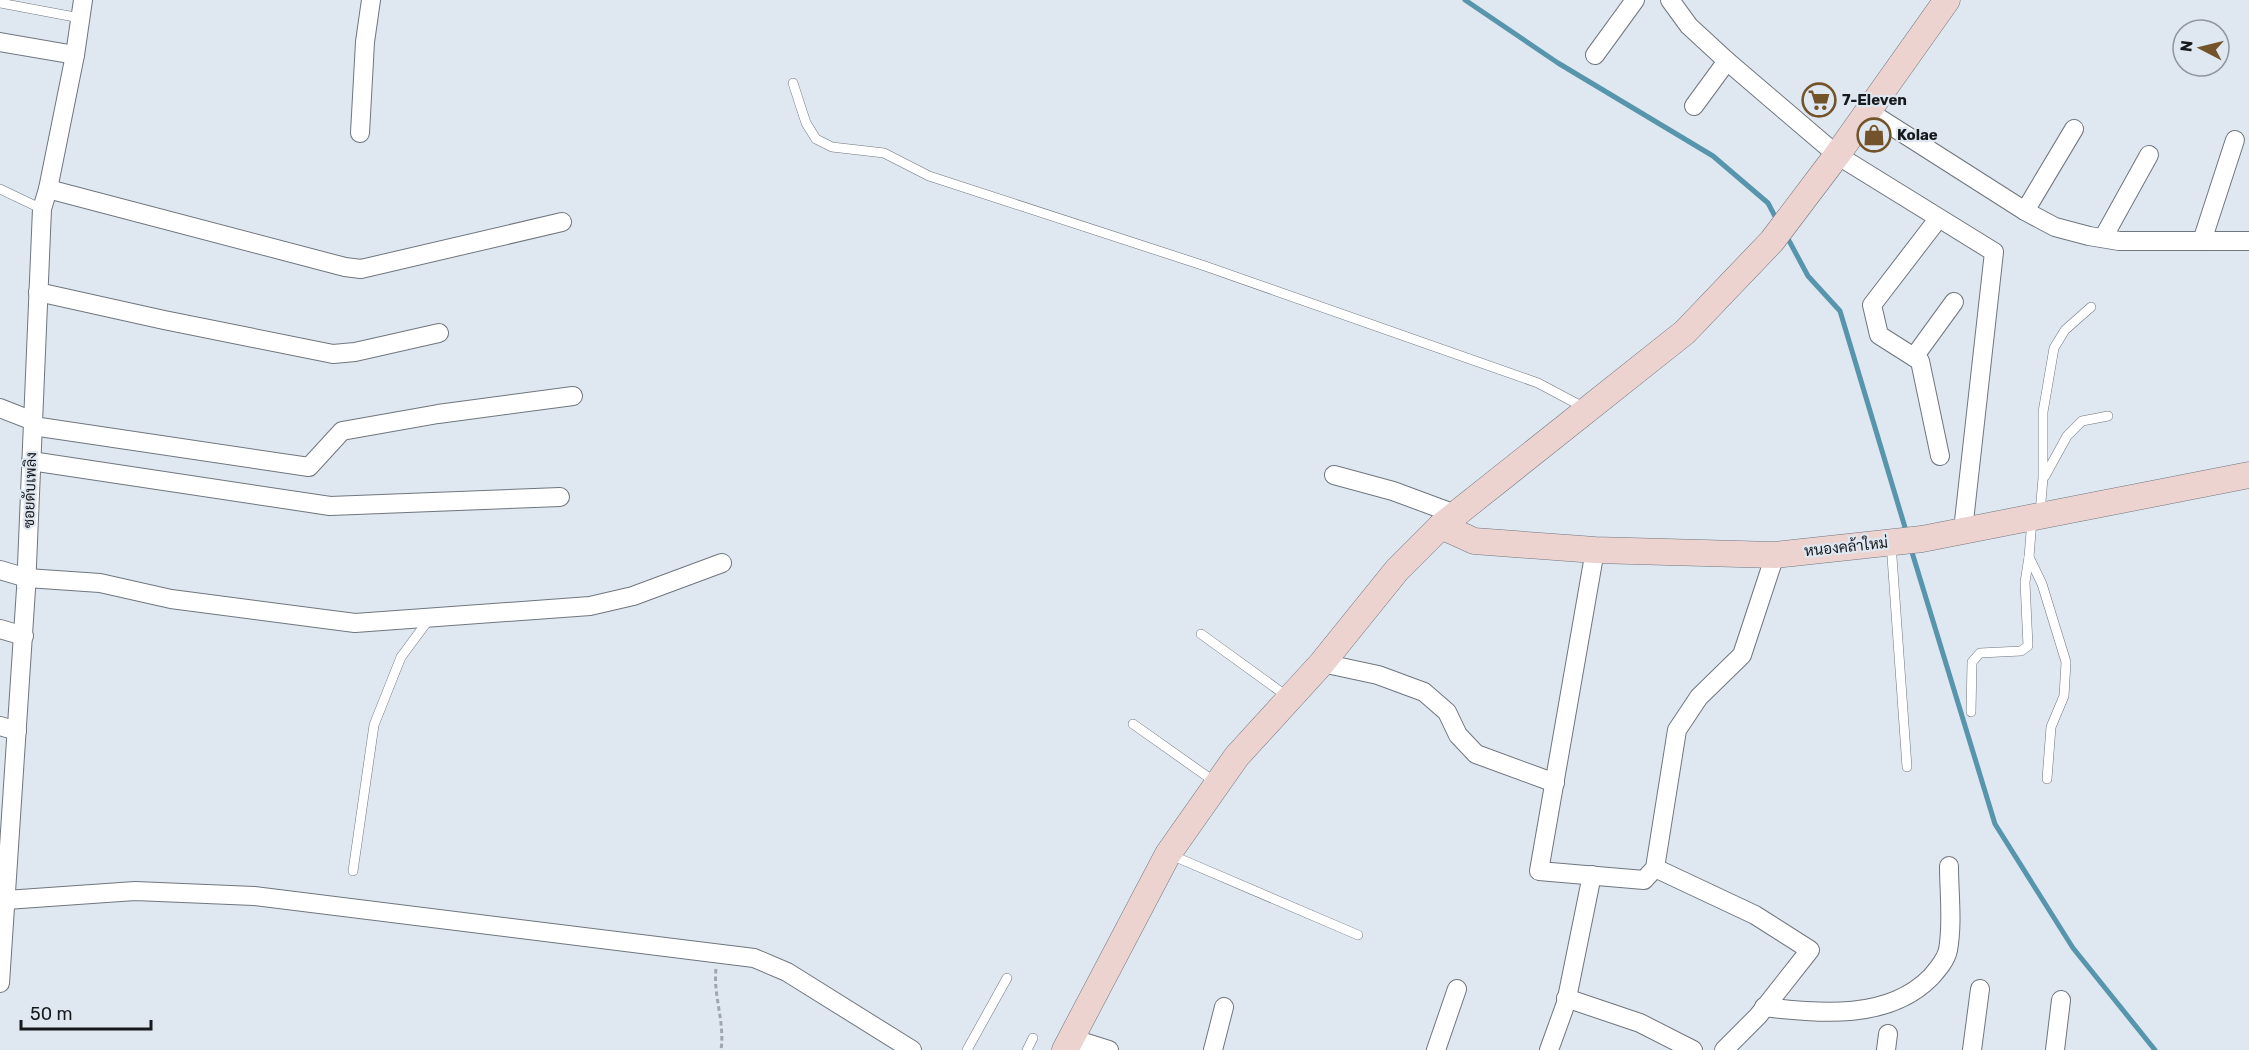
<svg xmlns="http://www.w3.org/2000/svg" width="2249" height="1050" font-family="Rubik,Sarabun,sans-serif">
<rect width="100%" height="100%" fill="#dfe7f1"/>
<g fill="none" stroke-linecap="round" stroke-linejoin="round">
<g stroke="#5795ad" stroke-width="5">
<polyline points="1465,0 1558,63 1713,156 1768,203 1778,222"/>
<polyline points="1786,235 1808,276 1840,311 1907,534"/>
<polyline points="1911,549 1995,824 2073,948 2155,1050"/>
</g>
<g stroke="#6f767e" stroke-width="10">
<g id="lane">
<polyline points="0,3 80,18"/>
<polyline points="793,83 806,123 816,139 832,147 884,153 929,176 1202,265 1538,383 1585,408"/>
<polyline points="0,189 42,209"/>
<polyline points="2045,476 2067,436 2082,421 2108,416"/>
<polyline points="2040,513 2043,478 2043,412 2054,348 2065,330 2091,307"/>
<polyline points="2032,520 2029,557 2042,584 2066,662 2064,696 2051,727 2047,779"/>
<polyline points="1891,543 1907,767"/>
<polyline points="1201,634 1288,697"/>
<polyline points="1971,712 1972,662 1980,653 2021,651 2028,646 2025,582 2029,557"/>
<polyline points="1133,724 1215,782"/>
<polyline points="1171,855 1358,935"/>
<polyline points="353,871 374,725 401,657 430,618"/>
<polyline points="967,1050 1007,978"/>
<polyline points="1027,1050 1033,1038"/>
</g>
</g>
<g stroke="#6f767e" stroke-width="20">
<g id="street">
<polyline points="1670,0 1689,26 1727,61 1837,155 1994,252 1963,530"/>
<polyline points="0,42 75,55"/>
<polyline points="1595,55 1635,0"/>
<polyline points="1694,106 1727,61"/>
<polyline points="1868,111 2025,211 2055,227 2089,236 2119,241 2249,241"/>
<polyline points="360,133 365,42 371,0"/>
<polyline points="48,189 345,267 361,269 562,222"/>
<polyline points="2025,211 2074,129"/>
<polyline points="1938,219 1872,305 1879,335 1920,361 1940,456"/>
<polyline points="2103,238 2149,155"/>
<polyline points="2202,241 2235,140"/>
<polyline points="38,292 164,320 333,354 355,352 439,333"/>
<polyline points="1914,357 1954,302"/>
<polyline points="0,408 33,421"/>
<polyline points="33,426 309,467 342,431 438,414 573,396"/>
<polyline points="31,461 330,506 560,497"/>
<polyline points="1334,475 1393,491 1455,514"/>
<polyline points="1595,550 1539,871 1644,880 1655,868 1677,730 1699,697 1742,655 1775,555"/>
<polyline points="0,570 27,578 100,583 171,599 355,623 590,606 633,596 722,563"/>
<polyline points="0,629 24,636"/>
<polyline points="1322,663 1378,675 1424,692 1447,712 1458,735 1476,754 1555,783"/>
<polyline points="0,726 17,731"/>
<polyline points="1655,868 1755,915 1810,950 1758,1016 1724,1050"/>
<polyline points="6,900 135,891 254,896 754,958 787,972 912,1050"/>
<polyline points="0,983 26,589 42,209 48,189 75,55 83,0"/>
<polyline points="1566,998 1640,1023 1693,1050"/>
<path d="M1764,1007C1820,1014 1889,1020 1931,977C1938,969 1946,960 1948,950C1953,923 1949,893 1949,866"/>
<polyline points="1071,1038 1109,1050"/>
<polyline points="1213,1050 1224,1007"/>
<polyline points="1436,1050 1457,989"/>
<polyline points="1549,1050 1566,1003 1592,875"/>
<polyline points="1886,1050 1888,1034"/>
<polyline points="1972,1050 1980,989"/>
<polyline points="2055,1050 2061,1000"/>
</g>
</g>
<g stroke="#6f767e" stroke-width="27">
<g id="secondary">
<polyline points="1441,526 1474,541 1595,550 1775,555 1922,539 2249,475"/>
<polyline points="1065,1050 1168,854 1237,756 1322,663 1397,570 1441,526 1685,332 1772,241 1837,155 1947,0"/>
</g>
</g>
<path stroke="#a0a6ae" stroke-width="3" stroke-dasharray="4.5 3" stroke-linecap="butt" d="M716,969C713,996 725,1021 721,1050"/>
<use href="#lane" stroke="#fff" stroke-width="9"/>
<use href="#street" stroke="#fff" stroke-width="18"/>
<use href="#secondary" stroke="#edd3d0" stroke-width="26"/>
</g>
<defs>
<g id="supermarket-ring" transform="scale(1.725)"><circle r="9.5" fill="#dfe7f1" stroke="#735329" stroke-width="1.5"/><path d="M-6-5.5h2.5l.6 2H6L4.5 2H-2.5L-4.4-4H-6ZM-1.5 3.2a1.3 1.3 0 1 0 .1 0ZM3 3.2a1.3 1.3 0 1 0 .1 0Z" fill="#735329"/></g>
<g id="shop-ring" transform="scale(1.725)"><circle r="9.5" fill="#dfe7f1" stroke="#735329" stroke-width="1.5"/><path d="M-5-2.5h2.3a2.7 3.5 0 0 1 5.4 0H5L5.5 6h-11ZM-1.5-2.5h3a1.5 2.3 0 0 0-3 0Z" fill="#735329"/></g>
</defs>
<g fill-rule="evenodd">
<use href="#supermarket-ring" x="1819" y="100"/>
<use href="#shop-ring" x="1874" y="135"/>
</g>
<g text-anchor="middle" stroke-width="4.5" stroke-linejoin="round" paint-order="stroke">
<g font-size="15" font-weight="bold" fill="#171a1d" stroke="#dfe7f1" text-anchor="start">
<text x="1842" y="105">7-Eleven</text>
<text x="1897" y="140">Kolae</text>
</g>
<g font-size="15" fill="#171a1d" stroke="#dfe7f1">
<text transform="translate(30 490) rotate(-88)" y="5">ซอยดับเพลิง</text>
<text transform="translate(1846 547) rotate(-6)" y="5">หนองคล้าใหม่</text>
</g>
</g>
<g transform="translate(2201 48) rotate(277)"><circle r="28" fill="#dfe7f1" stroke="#8f959c" stroke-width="1.5"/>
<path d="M0-4.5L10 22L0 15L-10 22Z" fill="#735329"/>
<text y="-9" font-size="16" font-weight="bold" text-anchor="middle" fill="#171a1d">N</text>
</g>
<path d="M21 1020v9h130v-9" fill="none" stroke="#171a1d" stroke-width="3"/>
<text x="30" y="1020" font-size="18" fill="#171a1d" stroke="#dfe7f1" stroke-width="4.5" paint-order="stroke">50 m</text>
</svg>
